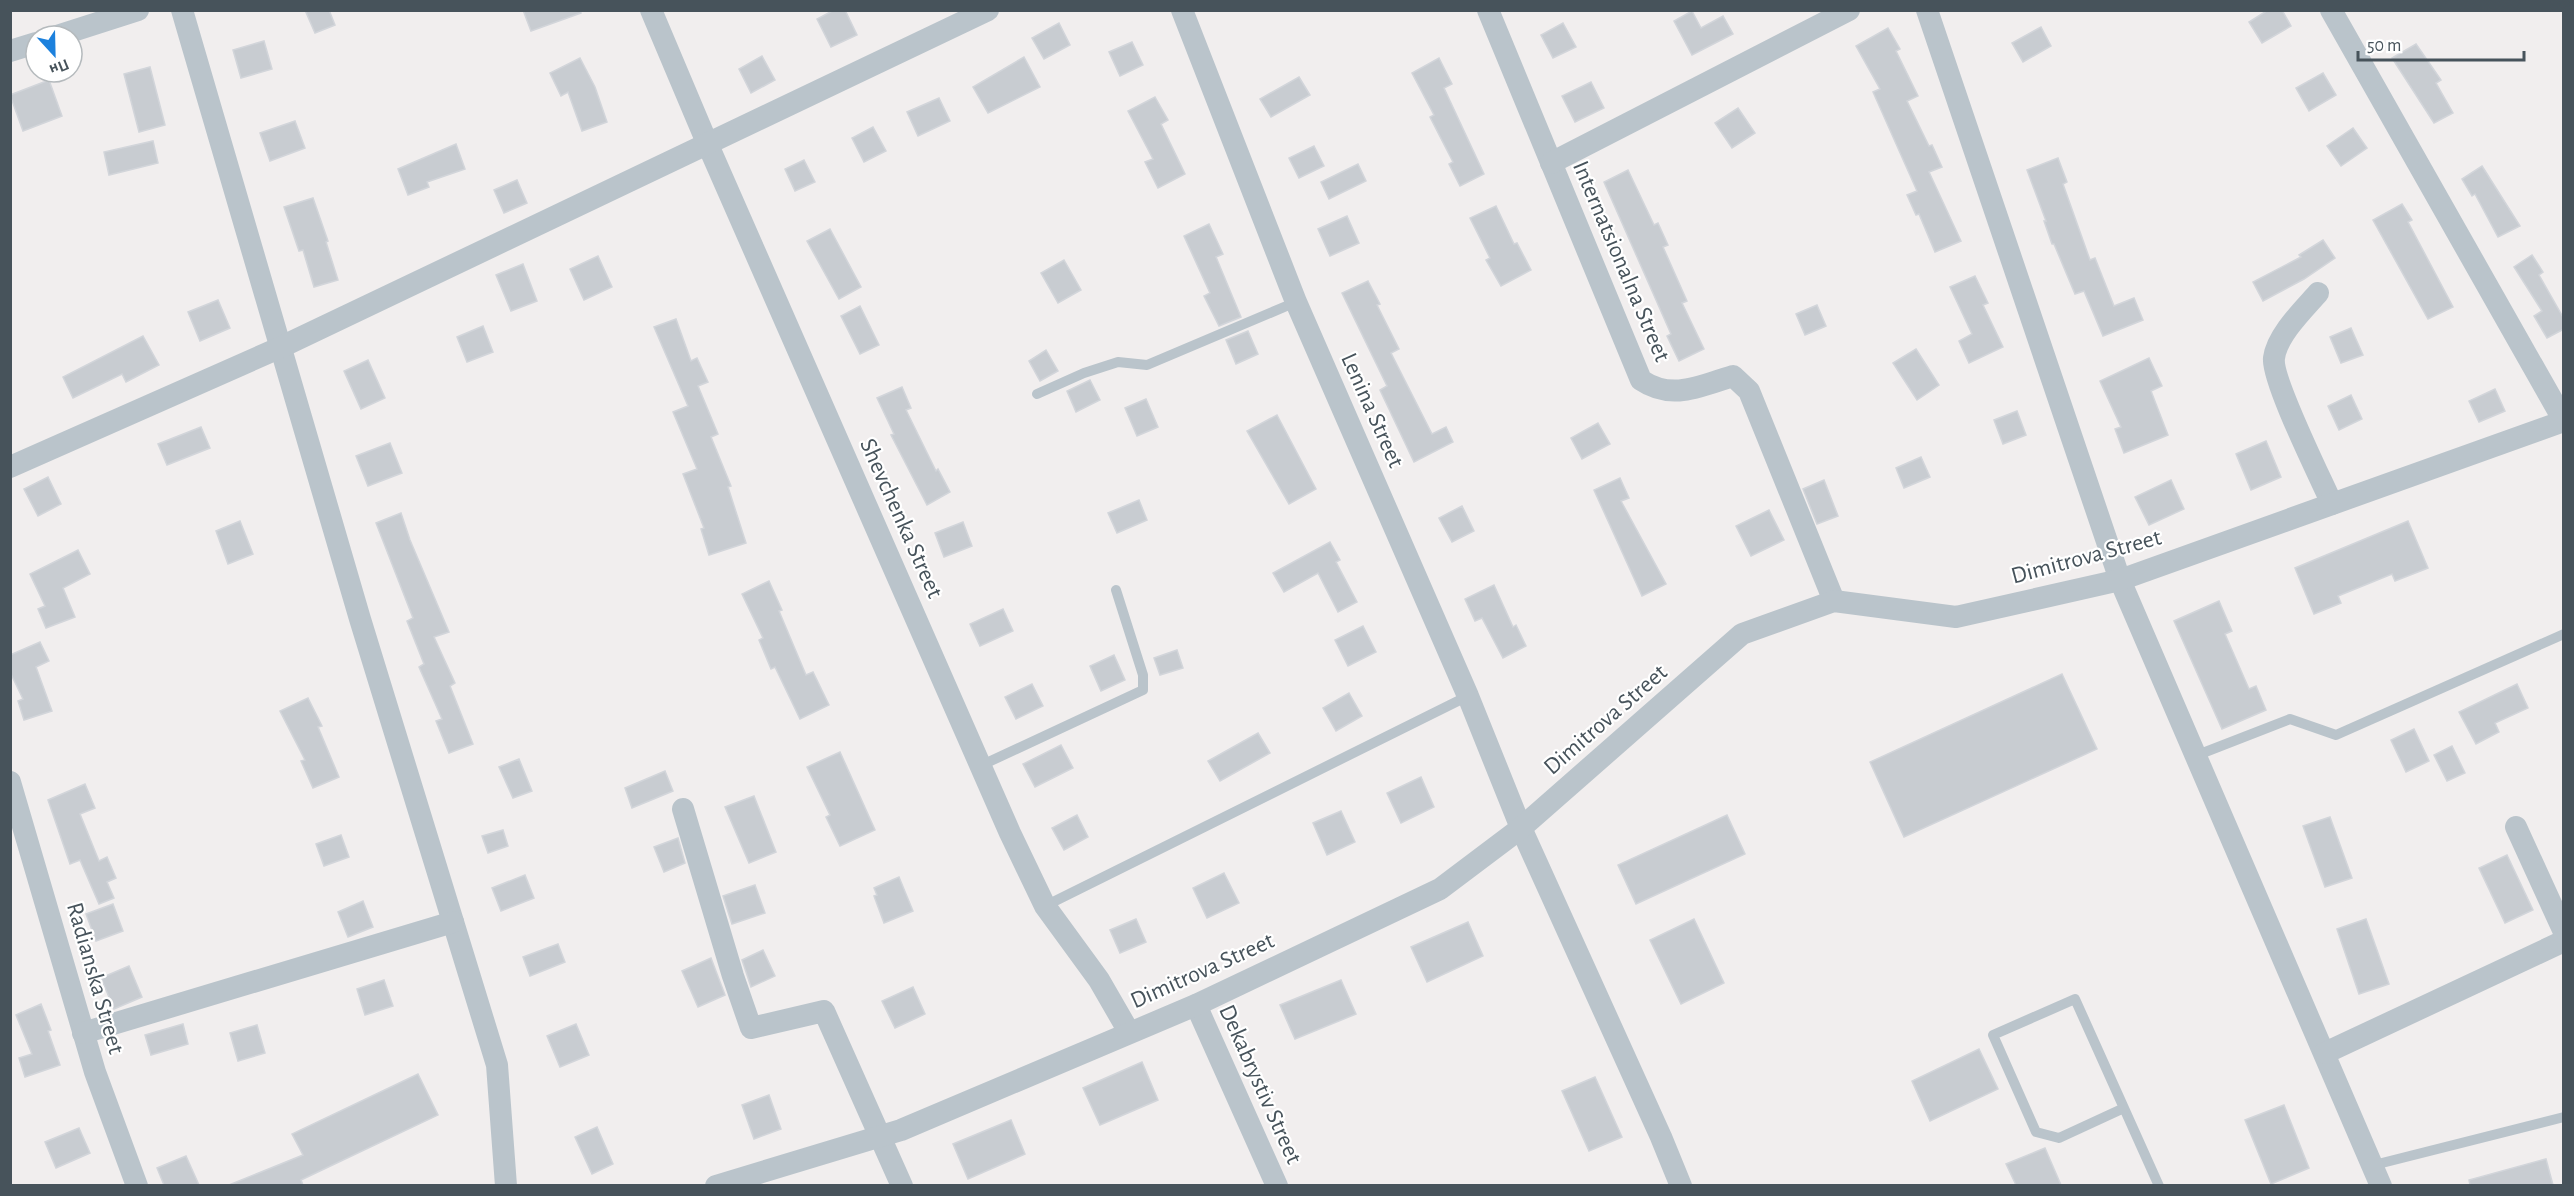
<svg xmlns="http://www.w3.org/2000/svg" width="2574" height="1196" font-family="'Alegreya Sans',sans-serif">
<rect width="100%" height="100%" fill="#f1eeee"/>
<g fill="#c8ccd1" stroke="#d2d5da" stroke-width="1.5">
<polygon points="305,10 329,10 335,25 315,33"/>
<polygon points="523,10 580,10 581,13 531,31"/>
<polygon points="834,10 845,10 857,35 831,47 817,19"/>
<polygon points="2268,10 2282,10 2291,26 2262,43 2249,22"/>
<polygon points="1692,11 1701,28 1723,16 1733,34 1692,55 1674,21"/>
<polygon points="1059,23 1070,45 1044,59 1032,38"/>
<polygon points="1563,23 1576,47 1553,58 1541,35"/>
<polygon points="2041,27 2051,46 2023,62 2012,43"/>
<polygon points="1888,28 1900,49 1896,51 1918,96 1907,101 1929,146 1932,145 1942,167 1929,172 1961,241 1935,252 1919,214 1916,215 1907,195 1917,191 1873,92 1880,89 1856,46"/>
<polygon points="264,41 272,69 241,78 233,50"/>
<polygon points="1132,42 1143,65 1120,76 1109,52"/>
<polygon points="2416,44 2441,80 2436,83 2453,113 2434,123 2392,58"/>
<polygon points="762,56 775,80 751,93 739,69"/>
<polygon points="1024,57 1040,87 988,113 973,87"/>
<polygon points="580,58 595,87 607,122 582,131 568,92 561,96 550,73"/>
<polygon points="1439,58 1452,84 1444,88 1484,174 1460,186 1449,164 1453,162 1430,117 1434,115 1412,73"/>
<polygon points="150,67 165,125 139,132 124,74"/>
<polygon points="2323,73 2336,95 2309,111 2296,88"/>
<polygon points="1299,77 1310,95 1271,117 1260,99"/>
<polygon points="49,80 62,116 23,131 10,95"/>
<polygon points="1591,82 1604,108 1575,122 1562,96"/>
<polygon points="1155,97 1168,120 1161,124 1185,174 1158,188 1145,162 1153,159 1128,111"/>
<polygon points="939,98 950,121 918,136 907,112"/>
<polygon points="1738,108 1755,133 1732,148 1715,123"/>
<polygon points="295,121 305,148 270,161 260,133"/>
<polygon points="873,127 886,151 864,162 852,138"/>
<polygon points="2353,128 2367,148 2341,166 2327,146"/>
<polygon points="153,141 158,163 109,175 104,152"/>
<polygon points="456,144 465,169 427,182 429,187 408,195 398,169"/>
<polygon points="1314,146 1324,166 1299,178 1289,158"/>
<polygon points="2058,158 2067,182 2063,184 2090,260 2095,258 2114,306 2134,298 2143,320 2103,336 2084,291 2075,294 2054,244 2052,244 2044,221 2046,221 2027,170"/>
<polygon points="804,160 815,182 795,191 785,169"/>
<polygon points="1358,164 1366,181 1329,199 1321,182"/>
<polygon points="2482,166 2520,226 2498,237 2475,194 2472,196 2462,179"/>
<polygon points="1628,170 1654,225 1658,223 1668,245 1663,247 1687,301 1682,303 1704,349 1679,361 1667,336 1671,334 1604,182"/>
<polygon points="517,180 527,203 504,213 494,190"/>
<polygon points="313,198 328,241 326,242 338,280 314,287 303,250 299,251 284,207"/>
<polygon points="2402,204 2412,220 2408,222 2453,307 2428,319 2373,220"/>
<polygon points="1496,206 1514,244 1517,243 1531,270 1501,286 1486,260 1490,258 1470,218"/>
<polygon points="1347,216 1359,243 1330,256 1318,229"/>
<polygon points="1209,224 1223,254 1216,257 1241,317 1219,326 1204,296 1210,293 1184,236"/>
<polygon points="830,229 861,287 839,299 807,241"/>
<polygon points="2323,240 2335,258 2304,279 2263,301 2253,282 2301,257 2299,255"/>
<polygon points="2532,255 2543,272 2539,275 2564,319 2564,329 2547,338 2534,316 2542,311 2514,267"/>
<polygon points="598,256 612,287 584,300 570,269"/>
<polygon points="1064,260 1081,290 1058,303 1041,273"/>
<polygon points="523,264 537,301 511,311 496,275"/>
<polygon points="1975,276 1988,303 1983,305 2003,347 1969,363 1959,341 1972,334 1950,287"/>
<polygon points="1368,281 1380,304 1377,305 1399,349 1391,353 1432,434 1446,427 1453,442 1414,462 1380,390 1387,386 1342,293"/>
<polygon points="218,300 230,328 200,341 188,312"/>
<polygon points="1817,305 1826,326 1805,335 1796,314"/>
<polygon points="860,306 879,345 860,354 841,316"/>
<polygon points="676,319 691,361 697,358 708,382 698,386 718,434 711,437 731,486 728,487 746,543 709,555 701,529 704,528 683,474 697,469 673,412 688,406 654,327"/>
<polygon points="483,326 493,352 467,362 457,337"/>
<polygon points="2351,328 2363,355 2341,363 2330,337"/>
<polygon points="1248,331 1258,354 1236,364 1226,340"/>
<polygon points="143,336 159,365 126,382 122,374 73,398 63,377"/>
<polygon points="1916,349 1939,385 1917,400 1893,363"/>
<polygon points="1046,350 1058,371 1040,381 1029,361"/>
<polygon points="2149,358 2162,386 2151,391 2168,435 2124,453 2115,429 2121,427 2100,381"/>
<polygon points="368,360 385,398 361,409 344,371"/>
<polygon points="1090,380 1100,400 1076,412 1067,391"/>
<polygon points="902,387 911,408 906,410 936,471 938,469 950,492 927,505 891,435 894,434 877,398"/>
<polygon points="2495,389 2505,411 2479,422 2469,401"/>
<polygon points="2351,395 2362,419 2339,430 2328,406"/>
<polygon points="1146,399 1158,427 1137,436 1125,408"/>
<polygon points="2017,411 2026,435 2003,444 1994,420"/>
<polygon points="1277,415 1316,489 1289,504 1247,431"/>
<polygon points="1598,423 1610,444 1582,459 1571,438"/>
<polygon points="201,427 210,448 167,465 158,444"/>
<polygon points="2266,441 2281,477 2251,490 2236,454"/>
<polygon points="390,443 402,473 368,486 356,456"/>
<polygon points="1921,457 1930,477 1904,488 1896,468"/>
<polygon points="48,477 61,504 38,516 24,489"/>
<polygon points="1620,478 1629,498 1621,501 1666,584 1642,596 1594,490"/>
<polygon points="1824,480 1838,516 1817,524 1803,489"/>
<polygon points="2171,480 2184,509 2149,525 2135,497"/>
<polygon points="1139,500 1147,520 1117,533 1108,513"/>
<polygon points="1462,506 1474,531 1452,542 1439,518"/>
<polygon points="1769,510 1784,540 1751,556 1736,526"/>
<polygon points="401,513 410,540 449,632 434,637 455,683 450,686 473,744 449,753 436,721 442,719 419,667 424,664 407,621 413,618 376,523"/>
<polygon points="240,521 253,554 228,564 216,531"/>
<polygon points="2408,521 2428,568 2395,581 2392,574 2338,596 2341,603 2314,614 2295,568"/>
<polygon points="963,522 972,546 944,557 935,533"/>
<polygon points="1330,542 1340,560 1336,562 1357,602 1338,612 1318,573 1284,592 1273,573"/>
<polygon points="78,550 90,574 63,588 75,617 46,628 38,609 45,606 30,574"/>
<polygon points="769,581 782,610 779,611 806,675 813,672 829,705 800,719 775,667 771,669 759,640 763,638 742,594"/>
<polygon points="1494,585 1513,627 1516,625 1526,646 1503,658 1482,618 1475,621 1465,599"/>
<polygon points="2219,601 2232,631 2225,634 2249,689 2256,686 2266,710 2222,729 2174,621"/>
<polygon points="1003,609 1013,631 980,646 970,624"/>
<polygon points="1363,626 1376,652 1348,666 1335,640"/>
<polygon points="40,642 49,661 36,667 52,711 24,720 18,701 23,699 10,672 10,655"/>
<polygon points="1177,650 1183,668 1160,675 1154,658"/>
<polygon points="1114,655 1125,680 1101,691 1090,666"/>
<polygon points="2062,674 2097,749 1904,837 1870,762"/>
<polygon points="1032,684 1043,706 1016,719 1005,697"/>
<polygon points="2517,684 2528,708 2495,723 2499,732 2476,744 2459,712"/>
<polygon points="1349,693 1362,716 1336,731 1323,708"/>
<polygon points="308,698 322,726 318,727 339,777 313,788 301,761 305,760 280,711"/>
<polygon points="2414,729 2429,761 2406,772 2391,740"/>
<polygon points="1258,733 1270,753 1220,781 1208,761"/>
<polygon points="1061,745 1073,768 1035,787 1023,764"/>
<polygon points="2452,746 2465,773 2447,781 2434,755"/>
<polygon points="840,752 875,830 840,846 826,817 830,815 807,767"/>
<polygon points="519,759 532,791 513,798 499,767"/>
<polygon points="665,771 673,791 632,808 625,788"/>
<polygon points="1421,777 1434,807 1401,823 1387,793"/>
<polygon points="85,784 95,808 80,814 99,861 107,857 116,878 107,882 114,898 99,904 80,860 70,864 48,800"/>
<polygon points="754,796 776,852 749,863 725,807"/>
<polygon points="1341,811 1355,842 1327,855 1313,823"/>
<polygon points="1077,815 1088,837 1064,850 1052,828"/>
<polygon points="1727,815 1745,854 1636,904 1618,865"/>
<polygon points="2330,817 2352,878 2325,887 2303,826"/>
<polygon points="503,830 508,846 488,853 482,836"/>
<polygon points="341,835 349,857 324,866 316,844"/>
<polygon points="678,838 685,863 664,872 654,847"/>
<polygon points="2507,855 2533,910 2505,923 2479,868"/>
<polygon points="1224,873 1239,903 1207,918 1193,888"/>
<polygon points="525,875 534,898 501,911 492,888"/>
<polygon points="899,877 913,911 884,923 874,896 877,895 874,888"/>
<polygon points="755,885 765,913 732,924 723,896"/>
<polygon points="363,901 373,927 348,937 338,912"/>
<polygon points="113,904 123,931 96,941 86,914"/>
<polygon points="1136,919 1146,942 1120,953 1110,930"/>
<polygon points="1694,919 1724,983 1681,1004 1650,940"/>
<polygon points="2366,919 2389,984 2359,994 2337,929"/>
<polygon points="1468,922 1483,956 1427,982 1411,947"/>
<polygon points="558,944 565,962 530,976 523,957"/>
<polygon points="763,950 775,976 751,987 742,960"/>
<polygon points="711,958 725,995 698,1007 682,971"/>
<polygon points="129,966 142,997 114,1009 101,978"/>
<polygon points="384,980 393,1006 365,1015 357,989"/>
<polygon points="1341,980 1356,1014 1295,1039 1280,1005"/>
<polygon points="913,987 925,1014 895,1028 882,1001"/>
<polygon points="41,1004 51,1030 48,1031 60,1065 25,1077 19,1058 32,1054 16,1015"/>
<polygon points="183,1024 188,1044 151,1055 145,1035"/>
<polygon points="576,1024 589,1055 560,1067 547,1036"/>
<polygon points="257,1025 265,1053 238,1061 230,1033"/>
<polygon points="1979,1049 1998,1089 1930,1121 1912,1081"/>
<polygon points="1142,1062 1158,1100 1100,1125 1083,1088"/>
<polygon points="418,1074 438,1115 301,1180 303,1185 229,1185 303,1155 292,1134"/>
<polygon points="1595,1077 1622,1137 1589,1151 1562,1091"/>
<polygon points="769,1095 781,1129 754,1139 742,1105"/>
<polygon points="2284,1105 2309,1168 2271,1184 2245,1120"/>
<polygon points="1011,1120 1025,1154 968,1179 953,1144"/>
<polygon points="597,1127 613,1164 592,1174 575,1137"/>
<polygon points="79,1128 90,1153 56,1168 45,1142"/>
<polygon points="2045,1148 2061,1185 2016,1185 2006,1164"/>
<polygon points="186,1156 199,1185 164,1185 157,1168"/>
<polygon points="2546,1159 2553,1185 2470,1185 2469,1180"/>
</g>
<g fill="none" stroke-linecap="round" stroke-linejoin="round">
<g stroke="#bac4cb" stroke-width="10">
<polyline points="1037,394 1084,373 1118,362 1147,365 1296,302"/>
<polyline points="2195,756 2290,719 2336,735 2564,634"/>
<polyline points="982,765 1143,690 1143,675 1116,590"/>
<polyline points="1045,906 1468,696"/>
<polyline points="2124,1108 2059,1138 2036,1132 1993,1035 2075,999 2159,1186"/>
<polyline points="2374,1165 2564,1117"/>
</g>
<g stroke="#bac4cb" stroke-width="22">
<polyline points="182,10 360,619 497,1065 506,1186"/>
<polyline points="651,10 708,145 1010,833 1045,906 1099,980 1129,1032"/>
<polyline points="1182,10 1296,302 1468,696 1521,828 1661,1137 1681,1186"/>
<path d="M1488,10L1641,380C1672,401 1700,386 1733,376L1749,391L1834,601"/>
<polyline points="1927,10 2120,580 2381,1186"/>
<polyline points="2331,10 2564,421"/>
<polyline points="57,36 138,10"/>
<polyline points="10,51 36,43"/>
<polyline points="1551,163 1849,10"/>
<path d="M2318,293C2304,309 2277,335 2274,358C2271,379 2321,479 2332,504"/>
<polyline points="10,467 279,348 988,10"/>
<polyline points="10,782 95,1072 137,1186"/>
<polyline points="683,809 733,976 751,1028 824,1011 902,1186"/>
<polyline points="2516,827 2564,932"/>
<polyline points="1196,1005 1277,1186"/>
<polyline points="83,1033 453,922"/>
<polyline points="2325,1053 2564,941"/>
<polyline points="716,1186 901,1130 1196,1005 1440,889 1521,828 1742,634 1834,601 1956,617 2120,580 2564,421"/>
</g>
</g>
<g text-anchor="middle" stroke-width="4.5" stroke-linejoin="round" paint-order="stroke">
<g font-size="24" fill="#47535b" stroke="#fff">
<text transform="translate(1622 261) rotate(67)" y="8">Internatsionalna Street</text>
<text transform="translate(1373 410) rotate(66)" y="8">Lenina Street</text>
<text transform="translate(902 518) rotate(66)" y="8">Shevchenka Street</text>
<text transform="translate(2086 556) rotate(-15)" y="8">Dimitrova Street</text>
<text transform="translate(1605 719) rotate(-41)" y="8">Dimitrova Street</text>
<text transform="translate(1202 970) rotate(-24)" y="8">Dimitrova Street</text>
<text transform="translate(96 978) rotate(74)" y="8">Radianska Street</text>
<text transform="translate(1261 1084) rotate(66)" y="8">Dekabrystiv Street</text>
</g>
</g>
<rect width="2574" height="1196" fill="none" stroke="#47535b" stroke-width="24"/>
<g transform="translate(54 54) rotate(158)"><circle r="28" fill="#ffffff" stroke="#b5babd" stroke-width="1.5"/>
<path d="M0-4.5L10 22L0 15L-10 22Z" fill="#1c81dd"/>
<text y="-9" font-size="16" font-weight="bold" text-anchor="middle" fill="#47535b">Пн</text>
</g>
<path d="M2358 51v9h166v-9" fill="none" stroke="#47535b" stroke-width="3"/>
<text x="2367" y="51" font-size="18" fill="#47535b" stroke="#ffffff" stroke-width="4.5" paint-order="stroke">50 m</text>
</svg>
